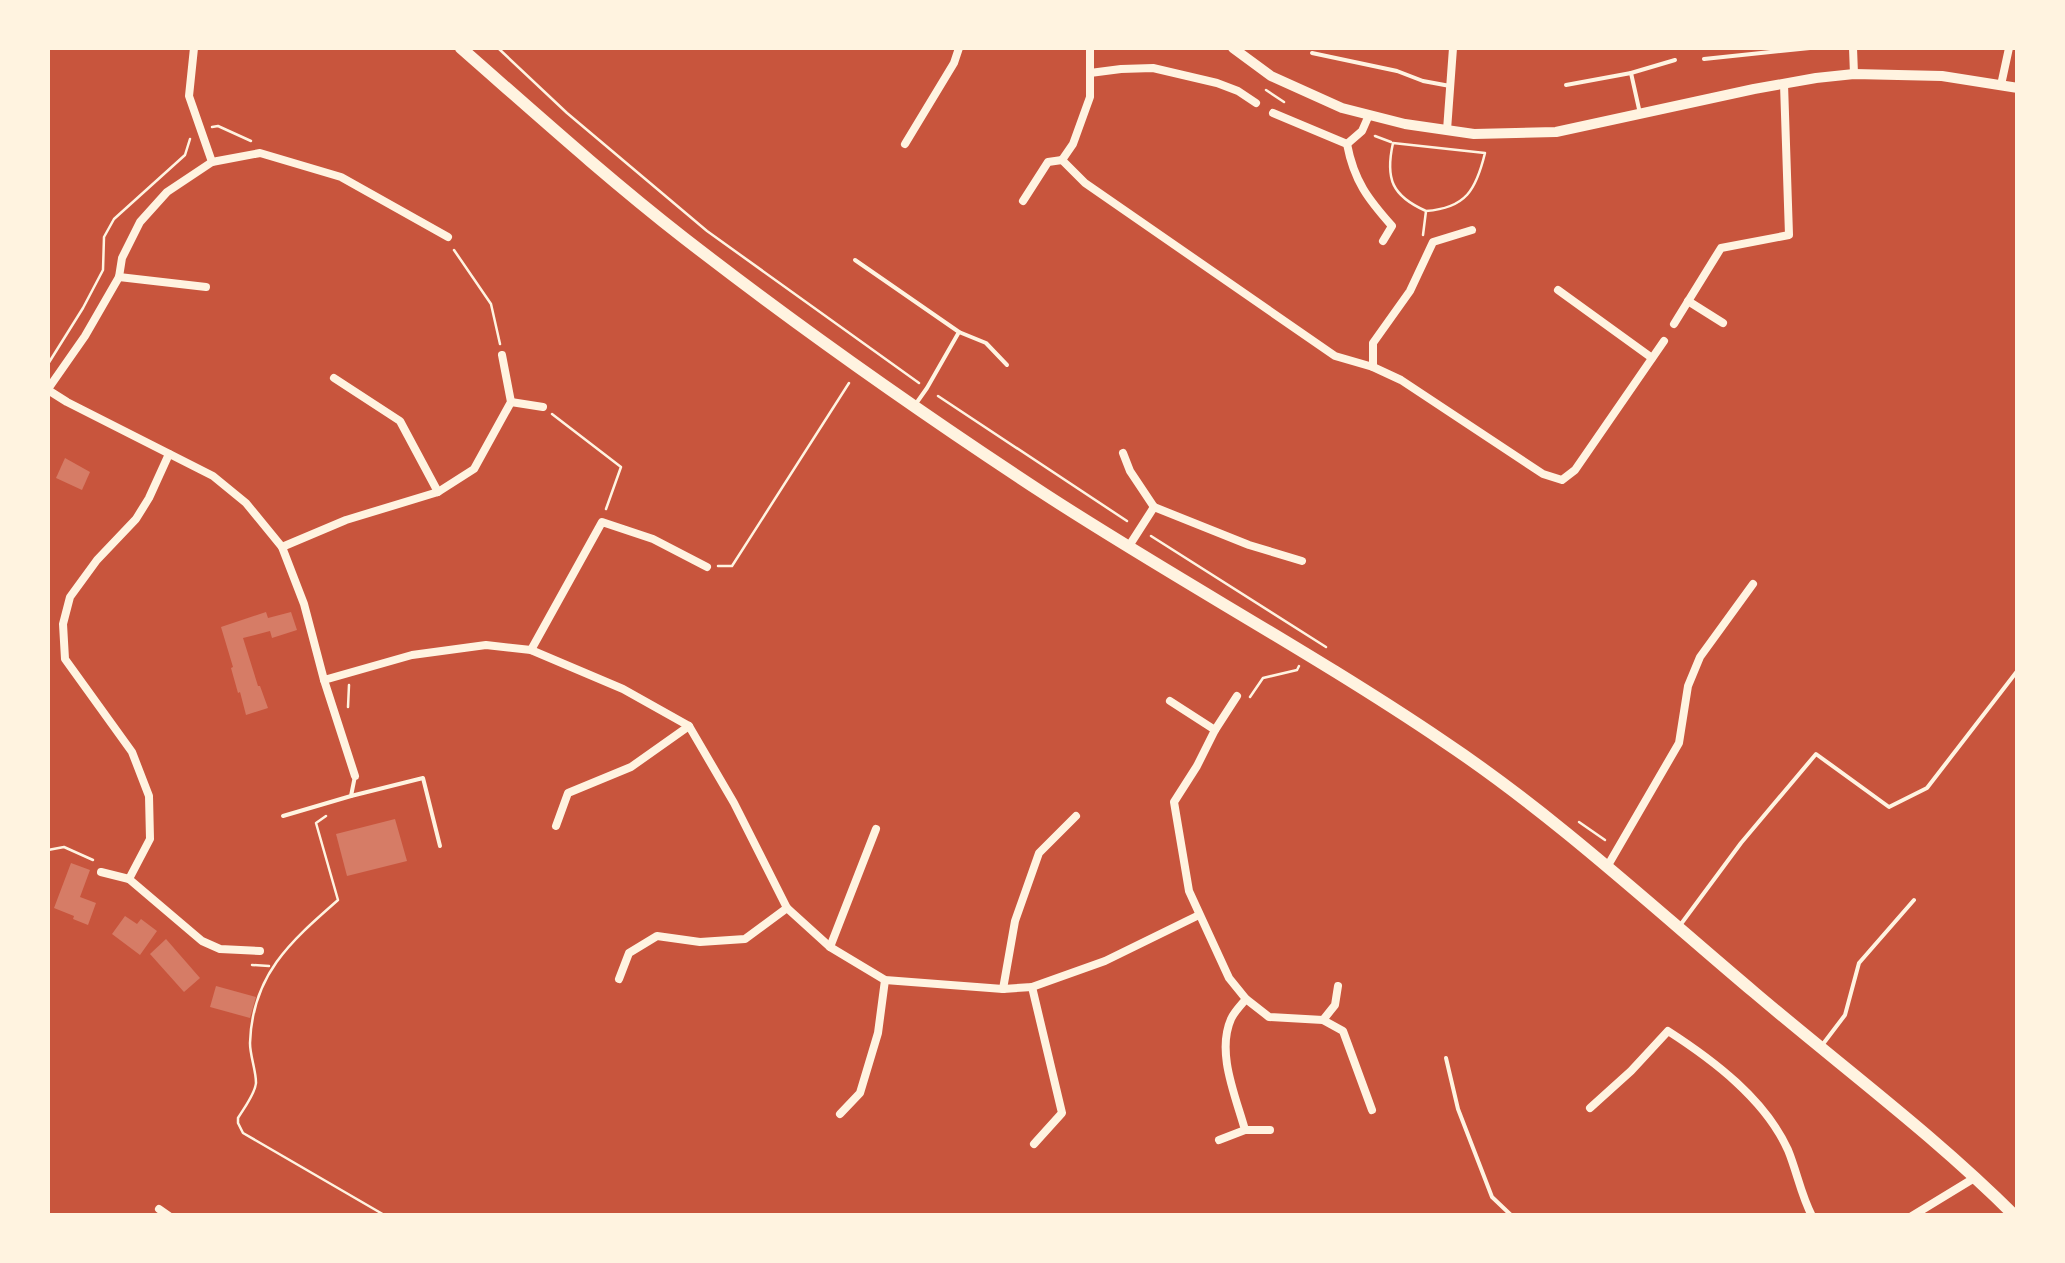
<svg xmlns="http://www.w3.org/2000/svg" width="2065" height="1263" font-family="Manrope,sans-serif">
<rect width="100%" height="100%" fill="#c8553d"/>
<g fill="#d67c66">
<polygon points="65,458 90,472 82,490 56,478"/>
<polygon points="266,612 268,618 291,612 297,630 272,638 270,631 243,638 258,686 260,686 268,708 246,715 240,692 238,693 231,668 233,667 221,627"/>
<polygon points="395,819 407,861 347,876 336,834"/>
<polygon points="71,863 90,870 80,897 96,903 88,925 73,919 74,916 54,908"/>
<polygon points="125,916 137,924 141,919 157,931 140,955 112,934"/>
<polygon points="166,939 200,978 184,992 150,954"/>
<polygon points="216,986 256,997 250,1018 210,1007"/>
</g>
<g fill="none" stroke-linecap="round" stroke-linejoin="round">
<g stroke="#fff3e0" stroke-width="2.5">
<polyline points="498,48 567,113 707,231 919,383"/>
<polyline points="1266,90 1284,102"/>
<polyline points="212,127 218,126 251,141"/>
<polyline points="1375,136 1391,142"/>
<path d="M1423,235L1426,211C1466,208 1476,190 1485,153L1393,143C1385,179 1392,196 1426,211"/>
<polyline points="454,250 491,304 500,344"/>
<polyline points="48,364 83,308 103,270 104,237 114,219 185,155 190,139"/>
<polyline points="938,396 1127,521"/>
<polyline points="552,414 621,467 606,509"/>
<polyline points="1151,536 1326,647"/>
<polyline points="718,566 732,566 849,383"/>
<polyline points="1250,697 1263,678 1297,670 1299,666"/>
<polyline points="348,707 349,685"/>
<path d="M326,816L316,823L338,900C290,942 252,975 250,1043C250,1056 256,1070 256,1083C255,1094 244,1108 238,1118V1123L243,1133L386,1216"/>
<polyline points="1579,822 1605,840"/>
<polyline points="48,850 64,847 93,860"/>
<polyline points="252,965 269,966"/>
</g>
<g stroke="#fff3e0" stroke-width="4">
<polyline points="1312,53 1397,71 1423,81 1450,86"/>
<polyline points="1704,59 1810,48"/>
<polyline points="1566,85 1631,73"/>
<polyline points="1639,109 1631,73 1675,60"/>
<polyline points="855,260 959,332 927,388 915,405"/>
<polyline points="959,332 986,343 1007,365"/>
<polyline points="351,796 423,778 440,846"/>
<polyline points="283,816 351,796 355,776"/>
<polyline points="1681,924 1741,843 1816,754 1889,807 1927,788 2018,670"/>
<polyline points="1823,1044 1845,1015 1859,963 1914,900"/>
<polyline points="1446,1058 1458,1109 1492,1197 1512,1216"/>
</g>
<g stroke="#fff3e0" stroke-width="8">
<polyline points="194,48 189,96 212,162"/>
<polyline points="1853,48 1854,74"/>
<polyline points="1090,73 1121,69 1153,68 1217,83 1238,91 1256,103"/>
<polyline points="2001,85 2009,48"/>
<path d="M1273,113L1347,144C1354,181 1368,199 1392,226L1383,241"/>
<polyline points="1447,130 1453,48"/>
<polyline points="905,144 954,63 959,48"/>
<polyline points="1347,144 1362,131 1369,115"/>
<polyline points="1062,160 1085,183 1335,356 1373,367 1401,380 1543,474 1562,480 1575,470 1664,341"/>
<polyline points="1062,160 1073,144 1090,97 1090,48"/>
<polyline points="1023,201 1048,162 1062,160"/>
<polyline points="119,277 206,287"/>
<polyline points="1558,290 1652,358"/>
<polyline points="1688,301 1723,323"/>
<polyline points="1674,324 1721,248 1789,235 1784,84"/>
<polyline points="1373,367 1373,343 1410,291 1433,242 1472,230"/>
<polyline points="334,378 400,421 438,492"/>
<polyline points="48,389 85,336 119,277 122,258 140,222 167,192 212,162 260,153 341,177 448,237"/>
<polyline points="48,390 67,402 213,476 246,503 282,547 304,604 324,680 412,655 486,645 531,650 623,689 689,726 734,803 787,908 830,947 885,980 1003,989 1032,987 1105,961 1199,915"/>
<polyline points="511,402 543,407"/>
<polyline points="1123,453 1130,471 1154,507"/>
<polyline points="169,454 149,498 136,519 97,560 70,597 63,624 65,659 132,752 149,796 150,839 129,879 202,941 220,949 260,951"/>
<polyline points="1129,546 1154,507 1249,545 1302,561"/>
<polyline points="282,547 346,520 438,492 474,469 511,402 502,355"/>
<polyline points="531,650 602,522 653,539 707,567"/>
<polyline points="324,680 355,776"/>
<polyline points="1170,701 1215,730 1197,766 1174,802 1189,891 1229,978 1246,999 1269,1017 1323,1020 1343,1031 1372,1110"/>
<polyline points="1215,730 1237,696"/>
<polyline points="556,826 568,793 631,767 689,726"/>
<polyline points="1607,867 1679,743 1688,686 1700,657 1753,584"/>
<polyline points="101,872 129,879"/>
<polyline points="830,947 876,829"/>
<polyline points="619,979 629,953 657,936 700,942 745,939 787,908"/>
<polyline points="1032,987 1062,1113 1034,1144"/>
<polyline points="1003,989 1015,921 1039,853 1076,816"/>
<polyline points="1323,1020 1335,1005 1338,986"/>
<path d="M1590,1108L1631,1071L1668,1031C1713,1060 1765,1099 1788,1150C1797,1172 1801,1195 1812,1216"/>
<polyline points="840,1114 860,1093 878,1033 885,980"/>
<polyline points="1245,1130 1270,1130"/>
<path d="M1219,1140L1245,1130C1236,1097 1216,1053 1231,1019C1234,1012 1241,1005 1246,999"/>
<polyline points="159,1209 169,1216"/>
<polyline points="1912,1216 1976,1177"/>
</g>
<polyline stroke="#fff3e0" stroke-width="10" points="1233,48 1271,76 1342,108 1405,124 1474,134 1556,132 1754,89 1816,78 1854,74 1942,76 2018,88"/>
<path stroke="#fff3e0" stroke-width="12" d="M461,48C534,112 607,178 684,238C800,328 921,413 1043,493C1175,579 1313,653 1443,741C1554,815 1653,907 1755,993C1842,1067 1934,1135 2015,1216"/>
</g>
<rect width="2065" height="1263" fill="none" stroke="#fff3e0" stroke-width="100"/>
</svg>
